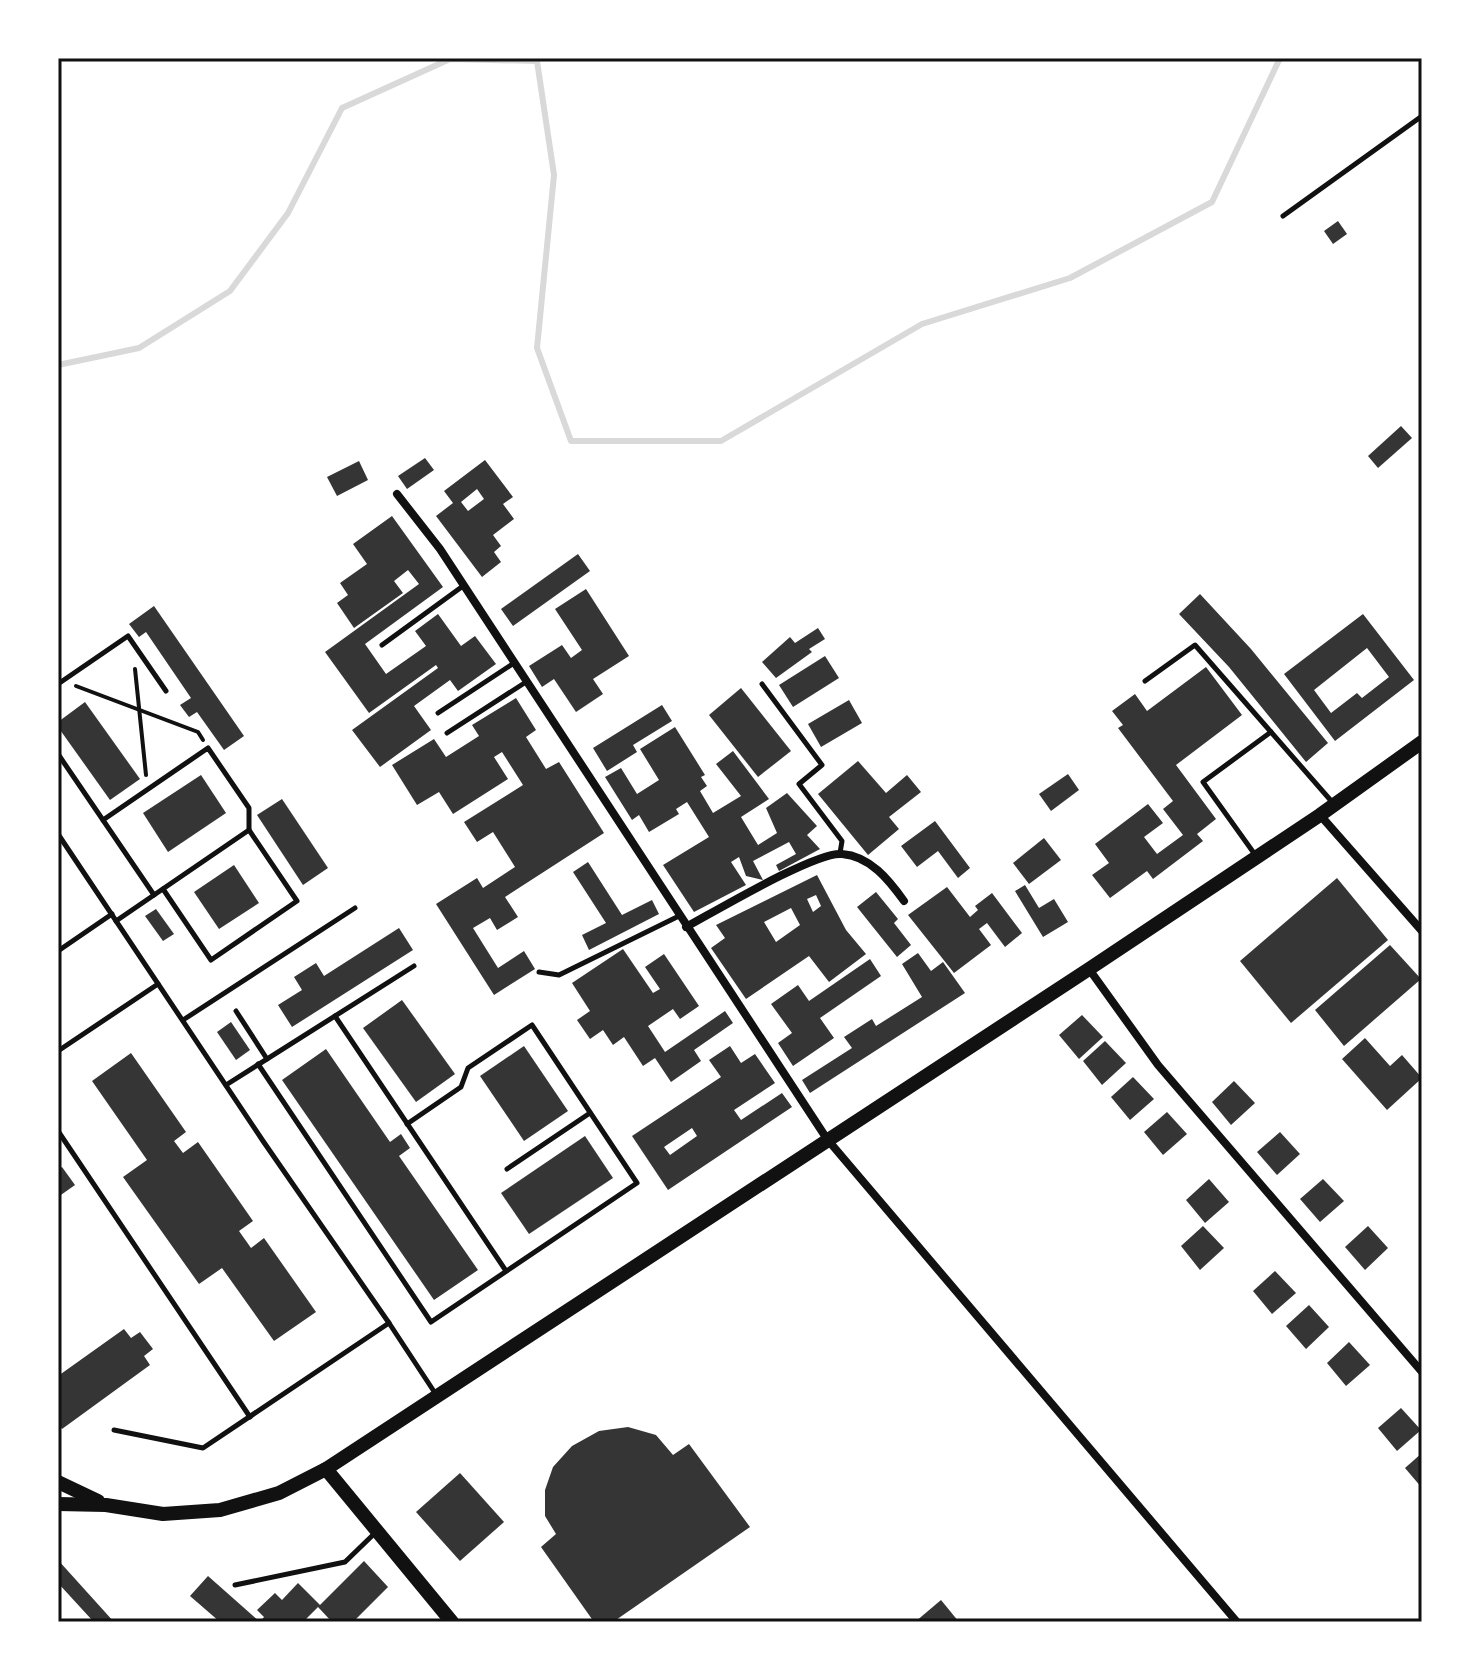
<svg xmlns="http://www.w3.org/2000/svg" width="1480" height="1680" font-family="'PT Sans Narrow',sans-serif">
<rect width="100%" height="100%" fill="#fff"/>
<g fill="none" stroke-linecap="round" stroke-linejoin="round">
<polyline stroke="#d9d9d9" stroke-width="6" points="58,365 139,348 230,291 288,213 342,108 450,59 537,61 554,175 537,348 571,441 721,441 922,324 1070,278 1212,202 1280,58"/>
</g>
<g fill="#353535" fill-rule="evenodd">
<polygon points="1338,221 1347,234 1333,244 1324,231"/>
<polygon points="1401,426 1412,438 1378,468 1368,456"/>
<polygon points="425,458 434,470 407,489 398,476"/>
<path d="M485,460L513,497L503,504L514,519L493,535L501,546L494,552L501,562L482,577L436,516L453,503L444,491ZM477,489L484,499L468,511L461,502Z"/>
<polygon points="359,461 368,480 337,496 327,477"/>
<polygon points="392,516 443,587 365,644 386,674 426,646 415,631 438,614 461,646 475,636 496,664 458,691 450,680 414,706 431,730 380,767 352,730 438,668 436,665 369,713 325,652 419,584 408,570 394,581 403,593 354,628 337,603 348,595 340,583 367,564 353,544"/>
<polygon points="578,554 590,571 513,626 501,609"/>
<polygon points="586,589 629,656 593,679 603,694 576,712 554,679 542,687 529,666 562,645 571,658 582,650 555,609"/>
<polygon points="1200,594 1251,649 1328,743 1306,762 1229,667 1179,614"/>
<polygon points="154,606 244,736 224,750 197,712 189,717 180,705 191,698 146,632 139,637 129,624"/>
<path d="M1363,614L1414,680L1335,741L1284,674ZM1367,648L1389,677L1362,698L1357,693L1331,713L1314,690Z"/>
<polygon points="818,628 825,639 809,649 812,652 776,678 762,662 790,637 795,643"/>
<polygon points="825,656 839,678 793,707 779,685"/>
<polygon points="1206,667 1242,715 1176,765 1216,819 1197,834 1203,841 1153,879 1147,871 1110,898 1092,875 1109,863 1095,844 1148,804 1163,823 1144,837 1157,854 1183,835 1163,809 1173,801 1118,728 1123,725 1112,711 1135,694 1147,711"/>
<polygon points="741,688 791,751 758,777 709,715"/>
<polygon points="516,698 536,730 526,737 546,769 559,762 604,833 505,897 518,917 497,930 490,918 473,928 498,968 524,951 535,969 494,995 436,904 477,878 483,888 515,867 493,832 477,842 464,822 523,785 502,752 494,757 508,779 453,814 439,792 417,805 392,765 434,739 446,757 479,736 472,725"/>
<polygon points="849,700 862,723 821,747 808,724"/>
<polygon points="85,702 140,779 110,800 58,727 58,722"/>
<polygon points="662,705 672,721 633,745 637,752 607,771 593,748"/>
<polygon points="675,727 705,775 701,777 707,786 700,791 713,813 741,796 716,764 733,751 769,799 741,817 758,845 777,833 766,808 787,793 817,826 807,835 820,849 779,871 776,865 796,854 789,842 753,861 763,880 746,876 739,857 731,862 746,885 694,912 663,865 709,837 687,802 676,809 679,814 649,832 639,815 632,820 605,777 621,768 637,794 659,780 640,749"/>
<polygon points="858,761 886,793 907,775 921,792 889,817 899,829 868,855 818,794"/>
<polygon points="1068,774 1079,790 1051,811 1039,794"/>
<polygon points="201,775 226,813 168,852 143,813"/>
<polygon points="282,799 328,868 303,885 257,815"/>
<polygon points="935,821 970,868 958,878 938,851 917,867 901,846"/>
<polygon points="1044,838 1061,860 1029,884 1013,863"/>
<polygon points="588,862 622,915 652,900 659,914 589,950 582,935 606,923 573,872"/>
<polygon points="234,865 259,903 219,929 194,892"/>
<path d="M817,875L846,930L866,954L829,982L809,956L746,999L711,948L725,938L716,925ZM816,895L821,906L813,912L807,899ZM791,908L800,925L776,942L764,922Z"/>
<polygon points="1337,878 1388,940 1291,1023 1240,961"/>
<polygon points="1025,885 1039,908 1054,899 1068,922 1043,937 1015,891"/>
<polygon points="947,887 970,917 978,910 975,906 992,893 1022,933 1005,947 987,923 979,929 991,945 954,973 908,915"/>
<polygon points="876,892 898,919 894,923 911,945 897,957 857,907"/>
<polygon points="156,909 174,934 163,941 145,916"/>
<polygon points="399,928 413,950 292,1027 278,1005 302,990 294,977 316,963 324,976"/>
<polygon points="1390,945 1421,979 1344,1046 1315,1010"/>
<polygon points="623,949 653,993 660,989 645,967 664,954 699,1006 680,1019 673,1009 648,1026 665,1052 725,1011 733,1023 694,1050 701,1061 671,1082 655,1058 643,1066 624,1037 613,1045 603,1030 590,1039 577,1020 590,1011 572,983"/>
<polygon points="918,953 931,971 943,962 965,993 810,1093 802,1080 852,1048 844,1037 872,1019 876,1026 922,997 902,964"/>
<polygon points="870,959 881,976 820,1018 834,1038 793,1066 778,1043 792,1033 771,1004 798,985 809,1001"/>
<polygon points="402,1000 455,1074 416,1102 363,1028"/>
<polygon points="1082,1015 1103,1037 1079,1059 1059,1035"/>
<polygon points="231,1022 250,1050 236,1060 217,1032"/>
<polygon points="1365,1038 1390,1066 1402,1055 1422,1078 1387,1110 1342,1059"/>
<polygon points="1105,1041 1126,1063 1102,1085 1083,1061"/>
<polygon points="524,1046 568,1111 524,1141 480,1076"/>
<path d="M730,1046L741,1063L755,1054L775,1083L734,1110L741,1120L782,1093L792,1107L668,1190L632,1136L721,1077L709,1060ZM692,1128L697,1136L670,1155L664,1147Z"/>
<polygon points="326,1049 390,1142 401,1134 410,1148 399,1156 478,1270 434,1300 282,1080"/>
<polygon points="131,1053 186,1132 174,1141 183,1153 198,1142 253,1221 239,1231 251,1248 264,1238 316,1312 274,1341 222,1268 199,1284 123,1177 147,1160 92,1081"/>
<polygon points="1133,1077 1154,1099 1130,1120 1111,1097"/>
<polygon points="1234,1081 1255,1103 1231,1125 1212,1102"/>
<polygon points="1167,1112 1187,1134 1163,1155 1144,1132"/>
<polygon points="1280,1132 1300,1154 1277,1175 1257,1152"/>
<polygon points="585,1136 613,1178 529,1234 501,1193"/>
<polygon points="62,1167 75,1185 58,1197 58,1170"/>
<polygon points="1209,1179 1229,1202 1205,1223 1186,1200"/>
<polygon points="1323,1179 1344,1201 1320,1222 1300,1199"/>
<polygon points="1203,1226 1224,1248 1200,1270 1181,1246"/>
<polygon points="1368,1226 1388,1248 1365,1270 1345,1247"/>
<polygon points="1275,1271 1296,1293 1272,1314 1253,1291"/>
<polygon points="1309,1305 1329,1327 1306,1349 1286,1326"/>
<polygon points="124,1329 131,1338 140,1332 153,1349 144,1356 150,1365 62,1429 58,1423 58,1376"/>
<polygon points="1349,1342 1370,1365 1346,1386 1327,1363"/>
<polygon points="1401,1408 1421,1430 1397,1451 1378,1428"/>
<polygon points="628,1427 656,1435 673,1455 689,1444 750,1527 613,1622 594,1622 541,1547 556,1534 545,1516 545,1490 553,1467 572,1446 599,1431"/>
<polygon points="1422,1453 1422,1488 1405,1468"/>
<polygon points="460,1473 504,1522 460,1561 416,1512"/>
<polygon points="58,1560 114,1622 90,1622 92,1620 58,1583"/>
<polygon points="364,1561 388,1587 355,1620 357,1622 332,1622 318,1607 303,1622 220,1622 190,1596 208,1576 260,1622 264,1617 257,1610 275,1593 282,1600 298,1583 320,1605"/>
<polygon points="941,1600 959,1622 915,1622"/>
</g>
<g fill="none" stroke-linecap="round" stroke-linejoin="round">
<g stroke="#111" stroke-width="4">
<polyline points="135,669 146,775"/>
<polyline points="76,686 198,732 203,740"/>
</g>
<g stroke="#111" stroke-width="5">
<polyline points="1283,216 1422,116"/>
<polyline points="382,645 463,586"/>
<polyline points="1145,681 1195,645 1333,803"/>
<polyline points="58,684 128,636 166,691"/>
<polyline points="762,684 822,765 799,784 842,841 840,853"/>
<polyline points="438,713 514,663"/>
<polyline points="447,733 526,682"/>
<polyline points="58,754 154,895"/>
<polyline points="103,820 208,748 249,808 249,830 297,901 211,960 163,889"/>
<polyline points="58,834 263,1141 389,1323 203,1448 114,1430"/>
<polyline points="1256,856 1203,782 1271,732"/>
<polyline points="116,921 249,830"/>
<polyline points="58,951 112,914"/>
<polyline points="539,972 559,975 679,916"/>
<polyline points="236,1011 267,1059"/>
<polyline points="335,1016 506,1271"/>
<polyline points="183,1020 355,908"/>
<polyline points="58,1051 158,984"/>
<polyline points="258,1064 431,1322 637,1183 532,1025 468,1068 461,1087 407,1124"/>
<polyline points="226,1085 414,966"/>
<polyline points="58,1131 250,1417"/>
<polyline points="507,1169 590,1113"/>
<polyline points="389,1323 437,1396"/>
<polyline points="235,1585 345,1562 376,1532"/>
</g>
<g stroke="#111" stroke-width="8">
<polyline points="397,494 440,549 827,1139 1237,1622"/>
<polyline points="1320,815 1422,931"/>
<path d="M686,927C714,912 816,851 842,854C870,856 889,880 904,901"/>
<polyline points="1089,969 1158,1065 1422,1372"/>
</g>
<g stroke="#111" stroke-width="14">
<polyline points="326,1469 452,1622"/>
<polyline points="58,1482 98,1501"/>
<polyline points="58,1504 106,1505 163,1514 220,1510 279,1493 326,1469 1089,969 1320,815 1422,742"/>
</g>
</g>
<rect width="1480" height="1680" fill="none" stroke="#ffffff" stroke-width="120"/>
<rect x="60" y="60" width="1360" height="1560" fill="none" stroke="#111" stroke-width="3"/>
</svg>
